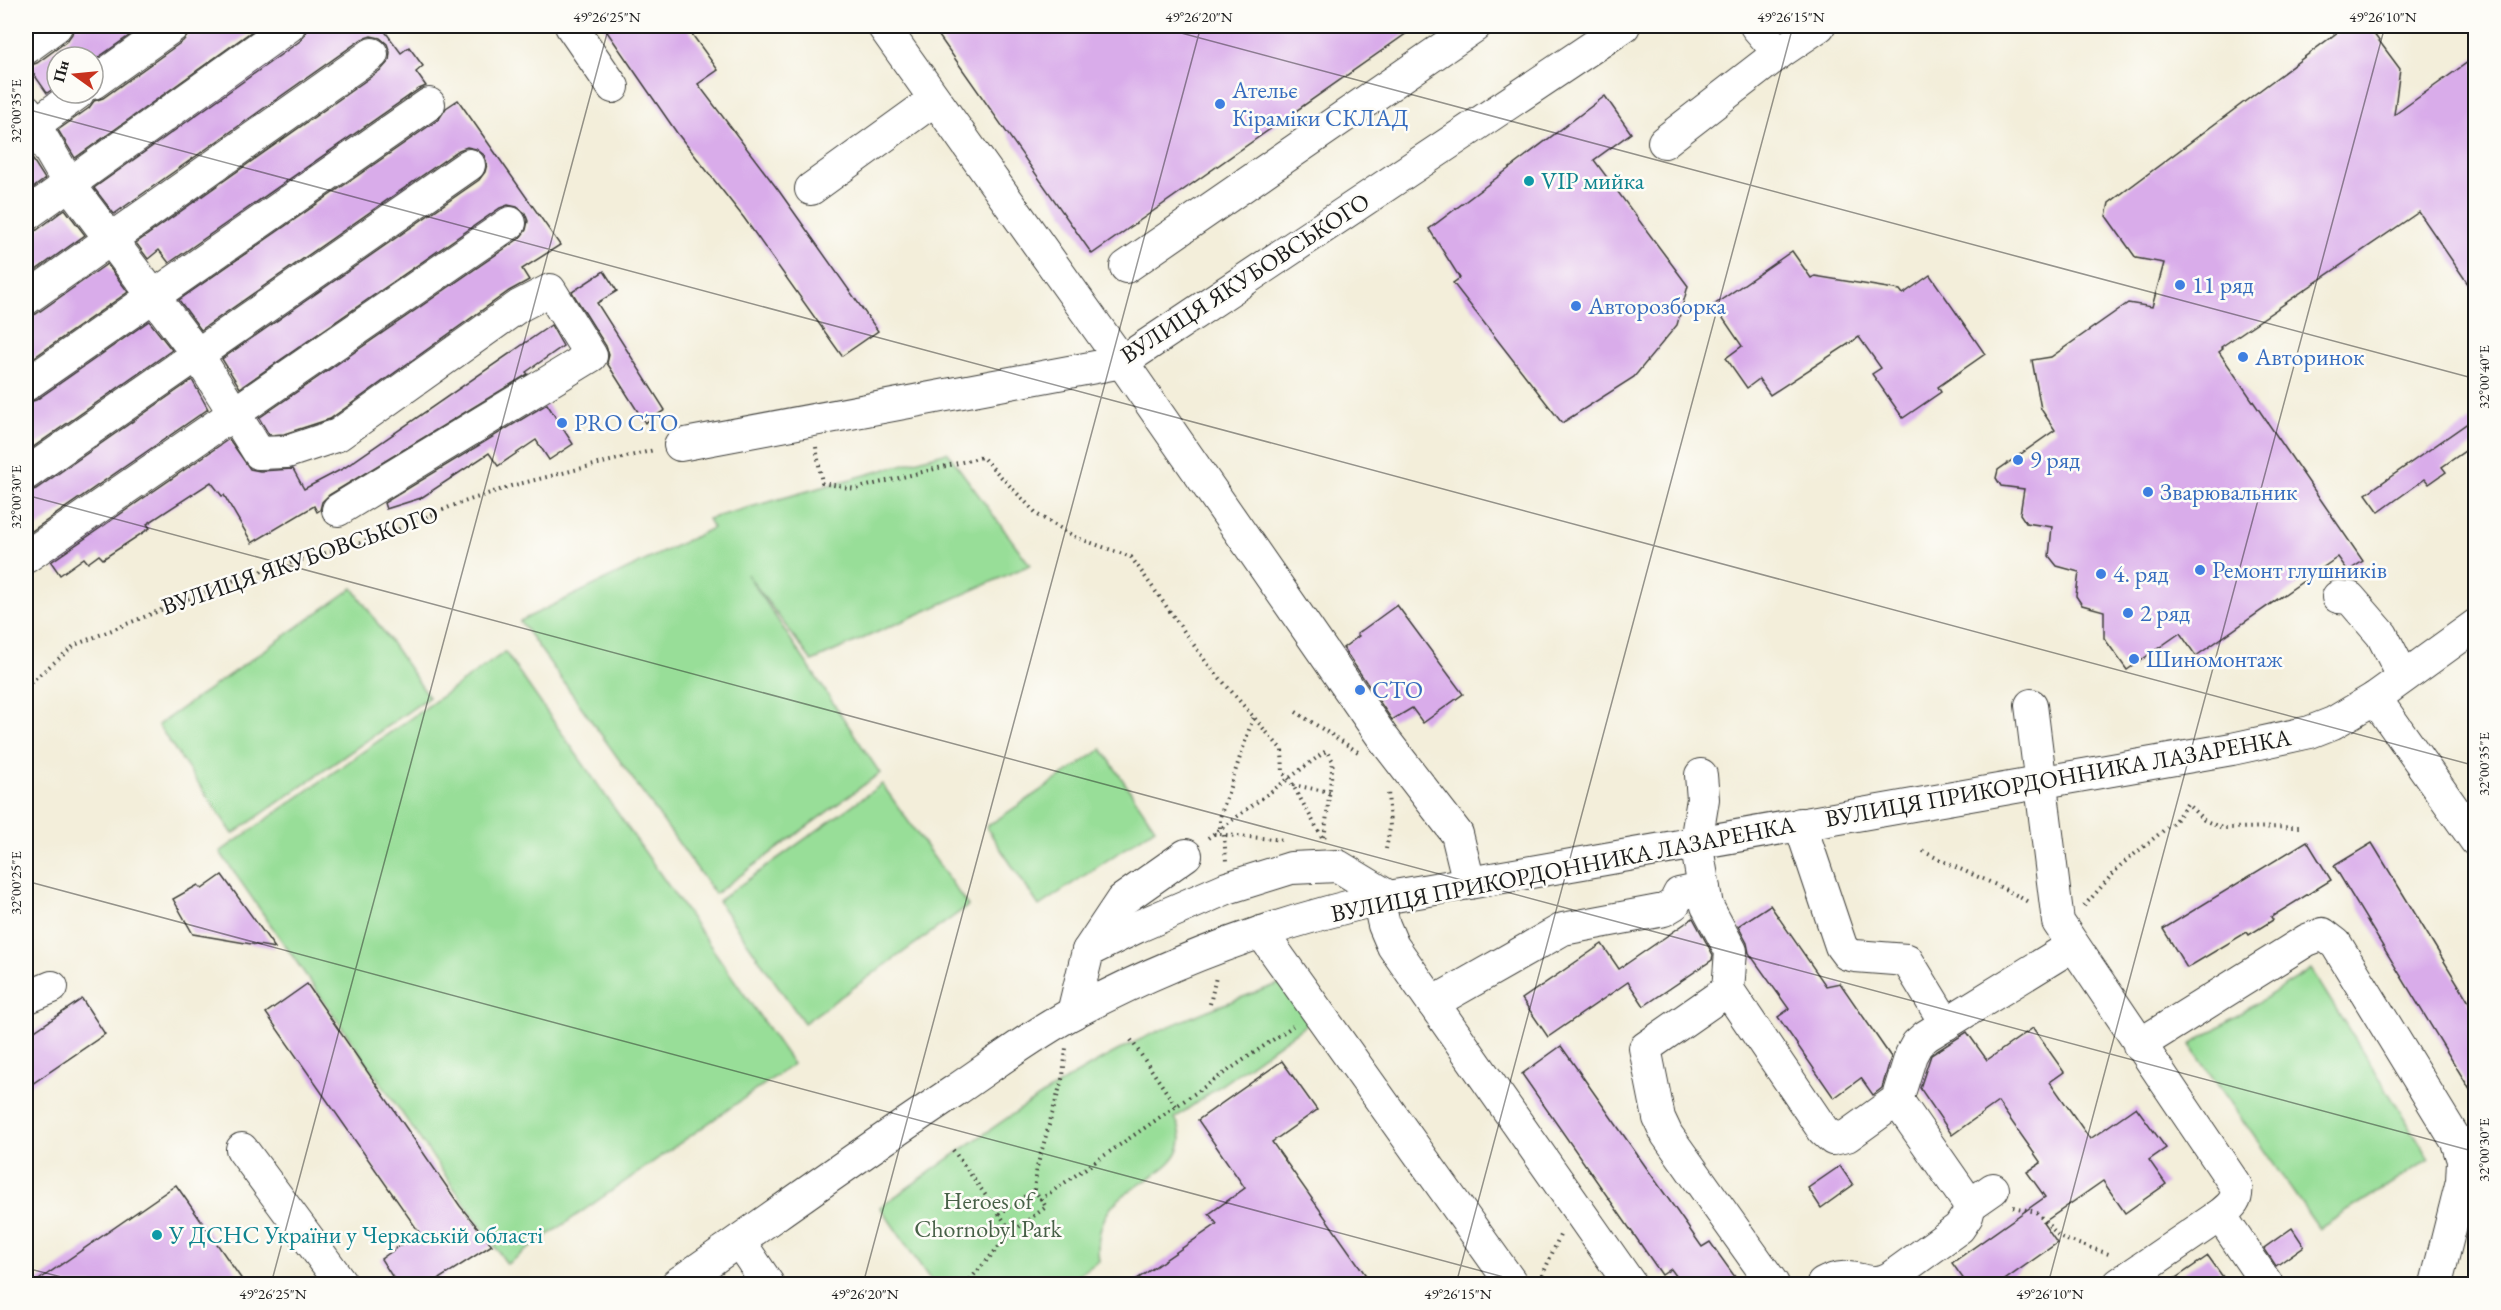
<svg xmlns="http://www.w3.org/2000/svg" width="2501" height="1310" font-family="'EB Garamond',serif">
<rect width="100%" height="100%" fill="#fdfcf7"/>
<filter id="ink" filterUnits="userSpaceOnUse"><feTurbulence type="fractalNoise" baseFrequency=".0167" numOctaves="2"/><feDisplacementMap in="SourceGraphic" scale="12" xChannelSelector="R" yChannelSelector="G"/><feConvolveMatrix kernelMatrix="1 2 1 2 8 2 1 2 1" color-interpolation-filters="sRGB"/></filter>
<filter id="wash" filterUnits="userSpaceOnUse"><feTurbulence type="fractalNoise" baseFrequency=".008" numOctaves="4" result="noise"/><feDisplacementMap in="SourceGraphic" scale="24" xChannelSelector="R" yChannelSelector="G"/><feGaussianBlur stdDeviation="1.35" result="paint"/><feColorMatrix in="noise" values="0 0 0 0 0 0 0 0 0 0 0 0 0 0 0 0 0 1.4 0 .05"/><feComposite in="paint" operator="in"/></filter>
<g filter="url(#wash)">
<rect width="100%" height="100%" fill="#f3eeda"/>
<g fill="#98de98" stroke="#5a7d5a" stroke-width="1.5">
<polygon points="947,452 1030,565 812,661 747,574 880,773 715,894 520,621 713,528 708,519"/>
<polygon points="353,588 429,697 233,834 158,725"/>
<polygon points="505,652 793,1064 507,1264 220,852"/>
<polygon points="1102,749 1155,828 1039,906 986,827"/>
<polygon points="882,784 968,906 804,1023 718,901"/>
<polygon points="2311,969 2430,1159 2319,1229 2190,1045"/>
<path d="M1290,980L1317,1017L1175,1118C1201,1165 1136,1178 1113,1205C1100,1220 1096,1242 1099,1261L1065,1284H933L880,1207C960,1152 1039,1091 1125,1047C1178,1020 1234,1000 1290,980Z"/>
</g>
<g id="blocks">
<g fill="#d9acea">
<polygon points="74,26 143,26 93,61 93,57 57,57 57,86 47,93 28,66 37,63 67,41 72,34"/>
<polygon points="191,26 259,26 75,158 58,130 89,108 94,101 103,98 183,41 189,34"/>
<polygon points="307,26 381,26 401,53 409,47 423,66 416,72 426,86 419,89 169,263 159,250 148,259 136,243 382,69 389,61 390,52 387,44 380,38 371,36 362,39 114,214 94,188 300,41 305,34"/>
<polygon points="603,26 686,26 718,70 698,84 779,191 878,331 842,356 744,218 677,133"/>
<polygon points="932,26 1417,26 1092,254"/>
<polygon points="2346,26 2368,26 2400,69 2394,115 2475,57 2475,294 2419,212 2221,347 2223,349 2219,352 2363,561 2348,571 2338,557 2196,656 2180,633 2127,670 2104,638 2104,611 2082,605 2076,596 2079,572 2057,566 2049,556 2052,527 2026,523 2020,514 2024,489 2001,486 1996,478 1998,470 2055,430 2041,409 2032,360 2051,357 2128,303 2152,307 2164,263 2136,258 2106,216 2109,203"/>
<polygon points="1605,96 1631,133 1594,160 1688,286 1677,325 1634,377 1562,423 1453,283 1460,278 1429,229"/>
<polygon points="458,100 560,245 522,269 529,280 509,291 330,419 284,434 269,435 259,418 520,238 526,230 528,221 525,213 517,207 508,205 500,208 240,388 222,359 479,180 485,172 487,164 484,155 476,149 467,147 459,150 201,330 179,300 439,119 446,108"/>
<polygon points="26,149 45,179 26,193"/>
<polygon points="65,209 85,235 26,277 26,233 37,230"/>
<polygon points="1792,251 1811,278 1815,276 1900,290 1903,294 1930,275 1985,354 1938,387 1941,392 1903,418 1872,374 1881,368 1859,337 1770,395 1759,379 1747,388 1726,358 1742,346 1714,305"/>
<polygon points="107,264 128,292 26,363 26,317 36,314"/>
<polygon points="604,271 617,291 597,303 665,410 645,423 607,363 609,355 606,346 572,292"/>
<polygon points="149,321 172,350 26,452 26,403 36,400"/>
<polygon points="551,325 563,346 526,372 528,374 329,495 322,502 320,510 317,512 314,506 252,543 224,495 222,496 211,482 147,524 150,528 103,559 99,555 88,563 84,558 60,575 51,562 229,439 250,469 260,471 293,469 304,489 344,468"/>
<polygon points="192,380 208,409 26,535 26,492 36,489"/>
<polygon points="547,404 573,444 549,460 536,440 498,466 489,453 421,498 386,509 384,503"/>
<polygon points="2475,418 2475,444 2442,467 2446,472 2429,484 2425,479 2379,512 2366,494"/>
<polygon points="1397,605 1463,694 1423,723 1412,708 1392,720 1343,648 1359,636 1357,634"/>
<polygon points="2307,841 2331,880 2271,917 2273,920 2249,935 2247,932 2187,968 2163,929"/>
<polygon points="2372,843 2475,1012 2475,1098 2334,866"/>
<polygon points="222,875 275,948 193,934 173,899 198,885 202,889"/>
<polygon points="1770,905 1826,986 1840,983 1891,1057 1882,1088 1873,1095 1861,1078 1834,1098 1778,1017 1789,1009 1749,953 1747,943 1738,926"/>
<polygon points="1693,918 1713,955 1712,960 1644,1006 1628,982 1548,1037 1522,999 1602,944 1619,969"/>
<polygon points="307,984 460,1206 492,1245 431,1284 397,1284 381,1259 419,1232 266,1013"/>
<polygon points="82,999 105,1034 26,1088 26,1037"/>
<polygon points="2033,1028 2064,1072 2050,1082 2090,1139 2136,1107 2166,1148 2149,1160 2166,1184 2125,1213 2103,1181 2043,1223 2057,1243 1999,1284 1967,1284 1952,1263 2045,1197 2027,1172 2041,1163 1998,1102 1952,1135 1920,1088 1931,1055 1967,1032 1987,1060"/>
<polygon points="1561,1046 1702,1247 1710,1242 1740,1284 1682,1284 1671,1269 1662,1275 1522,1074"/>
<polygon points="1282,1061 1317,1110 1272,1142 1372,1284 1130,1284 1217,1224 1209,1214 1245,1188 1198,1120"/>
<polygon points="1840,1166 1853,1185 1821,1208 1808,1188"/>
<polygon points="176,1185 245,1284 33,1284"/>
<polygon points="2292,1228 2304,1246 2276,1266 2264,1248"/>
<polygon points="2208,1256 2228,1284 2167,1284"/>
</g>
</g>
</g>
<g filter="url(#ink)">
<use href="#blocks" fill-opacity="0" stroke="#3c3c38" stroke-width="1.5"/>
<g fill="none" stroke-linecap="round" stroke-linejoin="round">
<g stroke="#3c3c38" stroke-width="34">
<g id="minor">
<polyline points="571,26 613,87"/>
<polyline points="883,26 1122,362 1383,738 1457,834 1469,883"/>
<polyline points="1756,26 1779,53 1819,26"/>
<polyline points="26,48 56,26"/>
<polyline points="93,83 173,26"/>
<polyline points="26,110 69,184 197,354 259,453 287,452 338,435 519,306 550,290 591,356 338,510"/>
<polyline points="26,131 78,93"/>
<polyline points="1664,142 1779,53"/>
<polyline points="811,189 934,100"/>
<polyline points="26,215 289,26"/>
<polyline points="1126,267 1475,26"/>
<polyline points="26,299 372,54"/>
<polyline points="26,385 429,104"/>
<polyline points="680,445 1122,362 1624,26"/>
<polyline points="26,474 469,165"/>
<polyline points="26,557 510,223"/>
<polyline points="2338,597 2350,598 2382,635 2403,676"/>
<polyline points="2375,698 2476,841"/>
<path d="M2031,705L2058,922L2236,1186C2238,1201 2231,1206 2220,1215L2267,1284"/>
<polyline points="1701,775 1703,799 1696,842 1707,906 1731,951 1728,990 1823,1130 1833,1139 1847,1136 1897,1100 1911,1055 1917,1044 1926,1036 2072,946"/>
<polyline points="1800,824 1841,946 1847,954 1855,956 1907,960 1946,1024"/>
<polyline points="1378,899 1384,925 1393,946 1630,1284"/>
<polyline points="1261,932 1512,1284"/>
<polyline points="1088,951 1137,927 1227,888 1291,868 1338,866 1389,897"/>
<polyline points="1728,990 1645,1048 1659,1118 1667,1135 1773,1284"/>
<polyline points="26,998 52,987"/>
<polyline points="1433,1003 1563,929 1664,910 1674,904 1679,894 1704,889"/>
<polyline points="1073,1013 1088,951 1122,900 1186,855"/>
<polyline points="2139,1045 2307,940 2323,934 2336,944 2457,1142 2463,1160 2462,1181 2436,1284"/>
<polyline points="1897,1100 1970,1205 1993,1189"/>
<polyline points="242,1149 342,1284"/>
<polyline points="739,1241 768,1284"/>
<path d="M677,1284C769,1220 860,1154 953,1092C993,1065 1032,1035 1075,1012C1173,960 1280,921 1389,897L2232,749L2310,732L2333,723L2375,698L2476,625"/>
<path d="M1823,1284C1854,1267 1865,1291 1890,1278L1959,1228L1967,1216L1970,1205"/>
<polyline points="2119,1284 2220,1215"/>
</g>
</g>
<g stroke="#3c3c38" stroke-width="4" stroke-dasharray="1.5 4.5" stroke-linecap="butt">
<polyline points="816,447 822,483 855,489 982,457 1038,515 1075,537 1131,557 1206,662 1282,750 1283,773 1290,780 1323,839"/>
<polyline points="26,686 75,645 242,577 378,538 452,506 511,486 654,450"/>
<polyline points="1296,712 1358,752"/>
<polyline points="1293,785 1330,792"/>
<polyline points="1220,828 1220,817 1254,715"/>
<polyline points="1214,834 1285,840"/>
<polyline points="1224,835 1226,861"/>
<polyline points="1208,838 1326,751 1333,761 1324,840"/>
<polyline points="1386,849 1390,828 1388,790"/>
<path d="M1923,851C1957,870 1994,881 2028,902"/>
<polyline points="2084,906 2121,865 2174,822 2187,804 2204,820 2222,828 2299,827"/>
<polyline points="1210,1004 1216,977"/>
<polyline points="1131,1040 1176,1106"/>
<polyline points="953,1150 1012,1232"/>
<polyline points="1034,1190 1037,1167 1063,1076 1066,1048"/>
<polyline points="2013,1207 2036,1212 2061,1238 2112,1255"/>
<polyline points="999,1214 1034,1190 1041,1199"/>
<polyline points="1540,1281 1561,1233"/>
<polyline points="966,1284 1012,1232 1046,1207 1041,1199 1293,1026"/>
</g>
<use href="#minor" stroke="#fff" stroke-width="32"/>
</g>
</g>
<path fill="none" stroke="#1c1c1c" stroke-width="1.5" stroke-opacity="0.45" d="M1155,26L2476,379M26,109L2476,766M26,495L2476,1152M26,881L1530,1284M26,1268L89,1284M271,1284L609,26M863,1284L1201,26M1456,1284L1793,26M2048,1284L2385,26"/>
<g fill="#3f7fe0" stroke="#fdfcf7" stroke-width="2">
<circle cx="1220" cy="104" r="6"/>
<circle cx="2180" cy="285" r="6"/>
<circle cx="1576" cy="306" r="6"/>
<circle cx="2243" cy="357" r="6"/>
<circle cx="562" cy="423" r="6"/>
<circle cx="2018" cy="460" r="6"/>
<circle cx="2148" cy="492" r="6"/>
<circle cx="2200" cy="570" r="6"/>
<circle cx="2101" cy="574" r="6"/>
<circle cx="2128" cy="613" r="6"/>
<circle cx="2134" cy="659" r="6"/>
<circle cx="1360" cy="690" r="6"/>
</g>
<g fill="#0f9aa8" stroke="#fdfcf7" stroke-width="2">
<circle cx="1529" cy="181" r="6"/>
<circle cx="157" cy="1235" r="6"/>
</g>
<g text-anchor="middle" stroke-width="5" stroke-linejoin="round" paint-order="stroke">
<g font-size="24" fill="#366cbe" stroke="#fdfcf7" text-anchor="start">
<text x="1232" y="98">Ательє<tspan x="1232" dy="28">Кіраміки СКЛАД</tspan></text>
<text x="2192" y="293">11 ряд</text>
<text x="1588" y="314">Авторозборка</text>
<text x="2255" y="365">Авторинок</text>
<text x="574" y="431">PRO СТО</text>
<text x="2030" y="468">9 ряд</text>
<text x="2160" y="500">Зварювальник</text>
<text x="2212" y="578">Ремонт глушників</text>
<text x="2113" y="582">4. ряд</text>
<text x="2140" y="621">2 ряд</text>
<text x="2146" y="667">Шиномонтаж</text>
<text x="1372" y="698">СТО</text>
</g>
<g font-size="24" fill="#0d838f" stroke="#fdfcf7" text-anchor="start">
<text x="1541" y="189">VIP мийка</text>
<text x="169" y="1243">У ДСНС України у Черкаській області</text>
</g>
<g font-size="24" fill="#1c1c1c" stroke="#fdfcf7">
<text transform="translate(1245 278) rotate(-33)" y="8">ВУЛИЦЯ ЯКУБОВСЬКОГО</text>
<text transform="translate(300 560) rotate(-19)" y="8">ВУЛИЦЯ ЯКУБОВСЬКОГО</text>
<text transform="translate(2058 778) rotate(-10)" y="8">ВУЛИЦЯ ПРИКОРДОННИКА ЛАЗАРЕНКА</text>
<text transform="translate(1563 869) rotate(-11)" y="8">ВУЛИЦЯ ПРИКОРДОННИКА ЛАЗАРЕНКА</text>
</g>
<g font-size="24" fill="#476047" stroke="#fdfcf7">
<text x="988" y="1209">Heroes of<tspan x="988" dy="28">Chornobyl Park</tspan></text>
</g>
</g>
<rect width="2501" height="1310" fill="none" stroke="#fdfcf7" stroke-width="66"/>
<g transform="translate(75 75) rotate(285)"><circle r="28" fill="#fdfcf7" stroke="#a3a29f" stroke-width="1.5"/>
<path d="M0-4.5L10 22L0 15L-10 22Z" fill="#c8321e"/>
<text y="-9" font-size="16" font-weight="bold" text-anchor="middle" fill="#1c1c1c">Пн</text>
</g>
<rect x="33" y="33" width="2435" height="1244" fill="none" stroke="#1c1c1c" stroke-width="2"/>
<g font-size="15" text-anchor="middle" fill="#1c1c1c">
<text x="607" y="22">49°26'25"N</text>
<text x="1199" y="22">49°26'20"N</text>
<text x="1791" y="22">49°26'15"N</text>
<text x="2383" y="22">49°26'10"N</text>
<text transform="translate(16 111) rotate(-90)" y="5">32°00'35"E</text>
<text transform="translate(2484 377) rotate(-90)" y="5">32°00'40"E</text>
<text transform="translate(16 497) rotate(-90)" y="5">32°00'30"E</text>
<text transform="translate(2484 764) rotate(-90)" y="5">32°00'35"E</text>
<text transform="translate(16 883) rotate(-90)" y="5">32°00'25"E</text>
<text transform="translate(2484 1150) rotate(-90)" y="5">32°00'30"E</text>
<text x="273" y="1299">49°26'25"N</text>
<text x="865" y="1299">49°26'20"N</text>
<text x="1458" y="1299">49°26'15"N</text>
<text x="2050" y="1299">49°26'10"N</text>
</g>
</svg>
